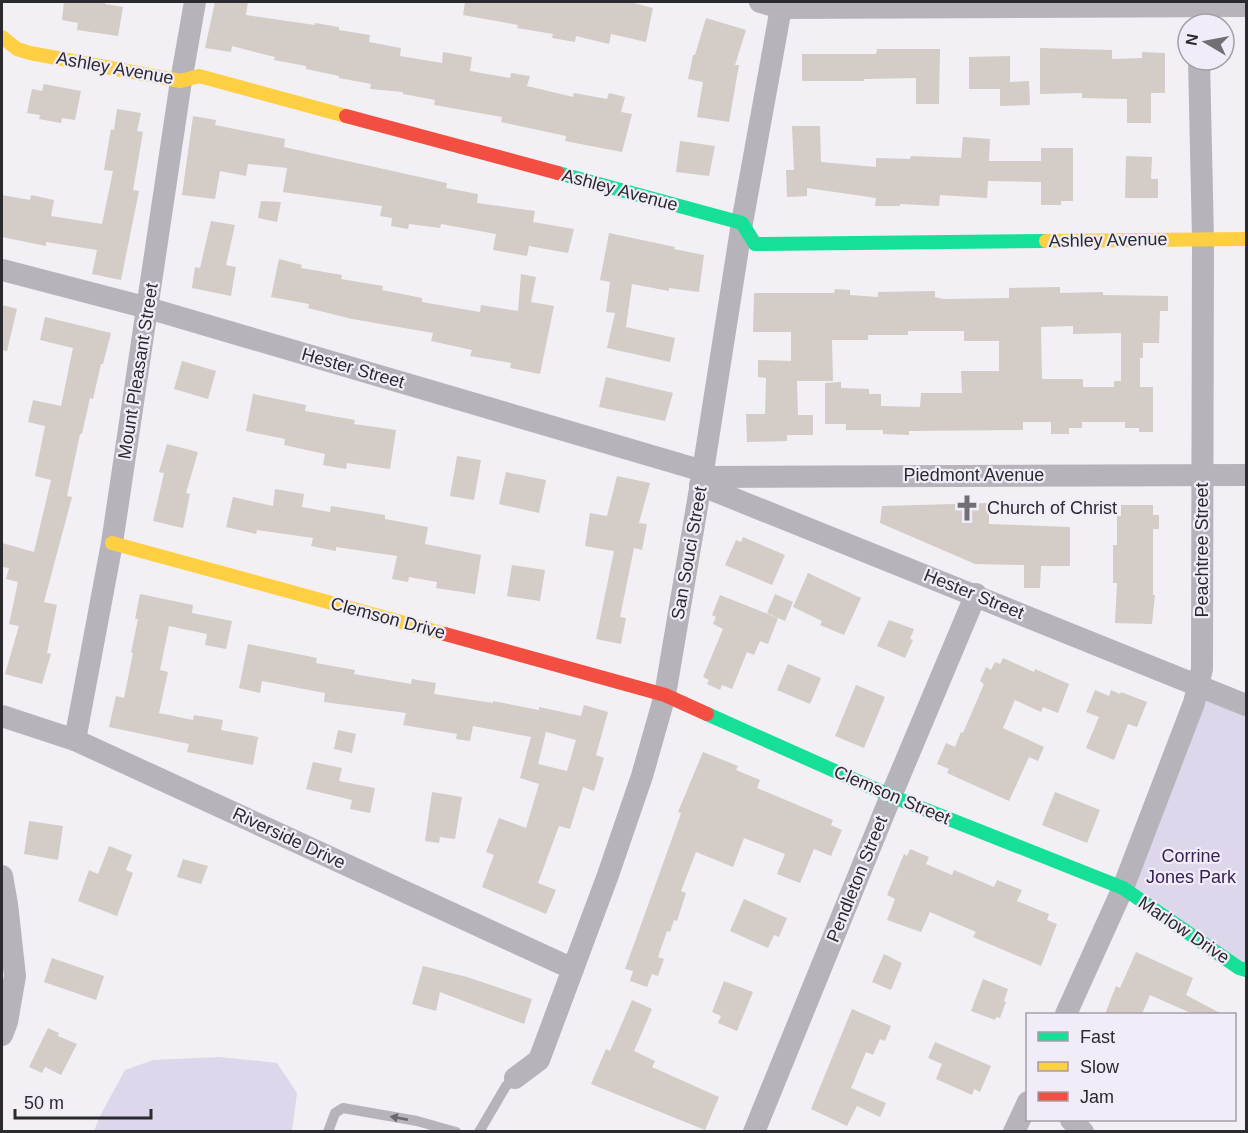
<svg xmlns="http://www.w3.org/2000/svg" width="1248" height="1133" font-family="Arial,sans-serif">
<rect width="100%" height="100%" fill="#f2f0f5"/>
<g fill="#ded6eb">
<polygon points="1198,685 1246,705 1246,970 1123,888"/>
<polygon points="219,1057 277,1063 297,1093 292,1131 94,1131 100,1116 125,1070 153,1060"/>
</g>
<g fill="#d3ccc7" fill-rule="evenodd">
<polygon points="64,2 105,2 105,4 123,7 118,36 77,30 78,23 62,20"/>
<polygon points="215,2 248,2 246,15 315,25 315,23 339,27 339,30 370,35 369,42 401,48 400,56 442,63 443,52 472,57 470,71 510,78 511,73 530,76 527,86 573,97 574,93 607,99 609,93 625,97 621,112 632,114 622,152 565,141 566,136 501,122 502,117 434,105 435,100 403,94 403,92 370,89 371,84 339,78 339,76 306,69 306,66 274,60 275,57 232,46 231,52 205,48"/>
<polygon points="465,2 629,2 653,8 646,42 611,34 609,44 576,36 575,42 552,38 553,34 517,28 518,25 463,15"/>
<polygon points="706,18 746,30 735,65 739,65 729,122 697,117 703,82 688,79 693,55 695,55"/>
<polygon points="1040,48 1112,50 1112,59 1142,58 1142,52 1165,53 1165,93 1151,93 1151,123 1127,123 1127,99 1082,98 1082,93 1040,94"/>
<polygon points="877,49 940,49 939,104 916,104 916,78 864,79 864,81 802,81 802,54 876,54"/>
<polygon points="1010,56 1010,82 1029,81 1030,105 1000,106 1000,89 969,89 969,57"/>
<polygon points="44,84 81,91 75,120 62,118 61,123 39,119 40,115 27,113 32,89 42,91"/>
<polygon points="117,109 141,113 137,131 143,132 133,190 139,191 121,280 92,274 97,250 46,242 46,246 2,237 2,195 30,200 31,195 54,200 51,216 102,224 113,171 104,170 111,129 114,130"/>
<polygon points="193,116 216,120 215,125 285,139 284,147 447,183 446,188 478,194 477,203 535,211 533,222 574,229 568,253 529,246 527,256 493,250 496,234 441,224 440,228 409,224 408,229 391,226 392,218 380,216 382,206 283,192 287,168 248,164 246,176 220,171 215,199 182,195"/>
<polygon points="792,126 820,126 821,162 876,167 876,158 910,159 911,156 961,158 963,137 990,139 989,161 1041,161 1041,148 1073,148 1073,201 1061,201 1061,205 1041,205 1041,182 988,181 987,198 940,195 939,206 900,204 900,206 875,206 876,198 807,188 807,196 787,197 786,170 794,170"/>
<polygon points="680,141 715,146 709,176 676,172"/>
<polygon points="1126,156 1152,157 1151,179 1158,179 1158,198 1125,198"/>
<polygon points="261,201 281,202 277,222 258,218"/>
<polygon points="211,221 235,225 226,265 236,267 231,296 192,288 195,267 200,268"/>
<polygon points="609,233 675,247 674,249 704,255 699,292 669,288 669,291 632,284 626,327 675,338 670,362 607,348 615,313 606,312 610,282 600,280"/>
<polygon points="279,259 302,265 301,268 342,275 341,279 383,286 382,290 422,298 422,302 480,312 481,305 518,311 521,274 536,277 531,302 554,306 540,374 510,368 511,363 470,356 472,350 431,341 433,333 352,319 308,308 309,304 271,297"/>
<path d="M1060,287V293L1103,292V295L1168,296V311H1160L1159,343H1143V358H1140V387H1153V432H1139V428H1125V422H1082V428H1069V434H1051V422H1023V430L909,431V435L883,434V430H846V424H825V383L841,382V388L869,389V394H881V406L920,407L921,393H962L961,371H999V341H964V331H908V335H868V340H832L833,381H797L798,415H813V435H787V441L747,442L746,414H765L766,378L758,377V360L791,361V332H753L754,293H834L835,289L850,290V295L878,297V292L935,291V297L944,299L1009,298V288ZM1073,326V334L1121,333V381H1114V387H1083V379H1042L1041,327Z"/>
<polygon points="2,305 17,309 7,351 2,350"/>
<polygon points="45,317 111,333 103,364 101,364 93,399 90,398 82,434 80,434 67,496 72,497 44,602 57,605 47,653 51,654 42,684 5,674 19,626 9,624 18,582 6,579 9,568 2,567 2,543 34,552 51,480 35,476 45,426 28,422 33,400 61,406 73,348 40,340"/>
<polygon points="182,361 216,371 208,399 174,389"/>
<polygon points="606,377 673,393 665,421 599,407"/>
<polygon points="253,394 306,405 305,411 355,420 354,424 396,430 390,469 347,463 346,469 323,465 325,454 284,445 285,439 246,431"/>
<polygon points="167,444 198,452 186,493 190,494 183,528 153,521 164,473 159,472"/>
<polygon points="457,456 481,460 474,500 450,496"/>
<polygon points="506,472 546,480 539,513 499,504"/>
<polygon points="617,476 650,483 639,523 647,524 642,550 634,548 620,617 626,618 621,644 596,639 614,551 585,546 590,513 607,516"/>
<polygon points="275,489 304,494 302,507 330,512 331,506 385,515 385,519 428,527 425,544 481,555 475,594 436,588 437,582 409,577 408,582 392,579 397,556 336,547 336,551 311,546 313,538 257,530 256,534 226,527 233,497 273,506"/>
<polygon points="989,503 989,524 1070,527 1070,566 1041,566 1040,588 1024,588 1024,565 975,564 880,523 882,506"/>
<polygon points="1121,505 1153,505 1153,515 1159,515 1159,529 1153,529 1153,595 1155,595 1152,624 1115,623 1117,583 1113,583 1113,545 1117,545 1117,516 1121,516"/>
<polygon points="743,537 785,555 772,585 725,565 736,540 741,542"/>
<polygon points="512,565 545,570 540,601 507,596"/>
<polygon points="808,573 861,598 844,635 820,625 822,621 793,607"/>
<polygon points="140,594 193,605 192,613 232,621 226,649 205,645 207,634 169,626 160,670 168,672 159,713 193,720 194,715 223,720 221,730 258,737 253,765 187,752 189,744 109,727 116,696 124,698 133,653 131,653 138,619 135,619"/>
<polygon points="775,594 793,602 785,621 767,613"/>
<polygon points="720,595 778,618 768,644 760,641 754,655 747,652 732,689 722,685 720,690 707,684 709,680 703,677 723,629 713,624 716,617 712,615"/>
<polygon points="889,620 914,629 910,639 913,640 905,658 877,646"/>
<path d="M248,644L317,658L316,663L355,670L354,674L411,684L412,679L436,683L434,694L493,703V701L539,710V707L581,716L584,705L608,712L596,755L604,758L594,791L583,787L570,829L559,826L538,883L556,890L546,914L482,887L494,855L486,852L499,818L526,828L539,784L520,778L531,737L473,726L470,741L456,739L457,734L403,725L406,713L324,702L325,693L262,681L260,693L239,688ZM546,732L576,740L567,771L538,764Z"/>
<polygon points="1003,658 1034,672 1035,669 1069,684 1058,713 1043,707 1041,712 1015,700 1003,728 1044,747 1038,761 1029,757 1009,801 947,773 949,769 937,764 946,743 955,747 961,732 963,733 984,684 980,681 986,667 991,670 995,662 1000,664"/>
<polygon points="788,664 821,678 810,704 777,690"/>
<polygon points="856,685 885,697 864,748 835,736"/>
<polygon points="1095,690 1109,696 1111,690 1120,694 1121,692 1147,702 1137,727 1128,724 1114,760 1086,748 1099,717 1086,712"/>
<polygon points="338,730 356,734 352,753 334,749"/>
<polygon points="703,752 738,766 736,770 760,780 757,788 833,820 831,825 842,830 831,856 814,849 800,883 777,874 785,854 744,838 733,867 696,852 681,891 686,893 677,921 674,920 670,932 667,931 658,957 664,959 658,976 652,974 647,987 630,981 633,971 625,969 678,822 681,813 678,812"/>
<polygon points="313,762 342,768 339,781 375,788 370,813 350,809 352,800 306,789"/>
<polygon points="432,792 462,797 455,839 440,837 439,843 425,841"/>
<polygon points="1055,792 1100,810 1087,843 1042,825"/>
<polygon points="29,821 63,826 58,860 24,854"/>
<polygon points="109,846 132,855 126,870 133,873 117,916 78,901 89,870 98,874"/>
<polygon points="910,849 929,857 926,864 952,875 954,870 994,887 997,880 1022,890 1017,901 1049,914 1047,920 1057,924 1041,966 973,937 976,932 930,912 921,932 887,920 895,899 887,895 904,854 907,856"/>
<polygon points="183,859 208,866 201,884 177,877"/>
<polygon points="744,899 787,918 779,937 774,935 768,948 730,931"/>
<polygon points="1136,952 1193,978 1186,995 1222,1014 1193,1014 1150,995 1142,1014 1105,1014 1116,986 1120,988"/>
<polygon points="884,954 902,963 891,990 872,982"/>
<polygon points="52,958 104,976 96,1000 44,982"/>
<polygon points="423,966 467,977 532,999 524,1024 440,992 436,1011 412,1004"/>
<polygon points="983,979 1008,989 1004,1001 1006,1002 1000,1018 996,1017 995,1020 971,1011"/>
<polygon points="724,981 753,992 737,1031 718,1023 721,1016 712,1012"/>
<polygon points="632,1000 652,1009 634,1051 655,1061 652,1067 719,1097 705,1130 591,1084 606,1049 610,1051"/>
<polygon points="852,1009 891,1026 885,1041 880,1039 873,1055 866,1052 851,1088 886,1103 880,1117 857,1106 847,1126 811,1109"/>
<polygon points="48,1028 59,1033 58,1036 77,1044 61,1075 45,1067 42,1073 29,1067"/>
<polygon points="935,1042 991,1066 980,1092 974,1089 972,1095 936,1079 942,1064 928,1058"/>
</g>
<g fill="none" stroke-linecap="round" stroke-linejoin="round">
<g stroke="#b6b4ba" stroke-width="10">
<polyline points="328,1132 335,1113 343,1108 417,1121 456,1132"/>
<polyline points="479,1132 506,1086 515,1078"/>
</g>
<g stroke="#b6b4ba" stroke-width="22">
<polyline points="760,2 781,8 1246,6"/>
<polyline points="2,270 148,308 703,471"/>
<polyline points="702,477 1246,475"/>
<polyline points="700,485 1246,705"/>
<polyline points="2,716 75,740 573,969"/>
<polyline points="75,740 112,543 181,81 195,2"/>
<polyline points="2,876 7,904 15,976 7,1022 2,1035"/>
<polyline points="1066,1014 1123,888 1194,703 1202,669 1203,239 1199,60"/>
<polyline points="515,1078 539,1060 608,875 642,776 665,695 703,471 742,223 782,2"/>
<polyline points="1071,1120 1083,1132"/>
<polyline points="754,1132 891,796 976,594"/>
<polyline points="1014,1132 1028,1102"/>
</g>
<g stroke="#16e098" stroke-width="14">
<polyline points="558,173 742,223 755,244 1046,241"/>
<polyline points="707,714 891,796 1123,888 1239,968 1246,970"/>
</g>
<g stroke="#ffcf43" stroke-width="14">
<polyline points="2,37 17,49 30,53 181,81 199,76 346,116"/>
<polyline points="1046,241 1246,239"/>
<polyline points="112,543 445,634"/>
</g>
<g stroke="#f24e42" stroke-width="14">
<polyline points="346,116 558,173"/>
<polyline points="445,634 665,695 707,714"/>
</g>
</g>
<defs><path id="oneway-solid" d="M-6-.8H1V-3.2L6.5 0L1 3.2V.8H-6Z" transform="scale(1.5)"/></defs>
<use fill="#6a686d" href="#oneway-solid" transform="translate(399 1118) rotate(-169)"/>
<defs>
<g id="church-bare" transform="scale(2.07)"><path d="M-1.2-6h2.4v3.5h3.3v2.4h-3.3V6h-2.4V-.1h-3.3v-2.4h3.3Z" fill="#716f74" stroke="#f1edf8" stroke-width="2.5" paint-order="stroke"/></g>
</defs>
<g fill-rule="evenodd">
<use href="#church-bare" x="967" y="508"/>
</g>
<g text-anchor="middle" stroke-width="4.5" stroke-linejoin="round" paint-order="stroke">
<g font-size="18" fill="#2b2a2e" stroke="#f1edf8">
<text transform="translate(115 68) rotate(10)" y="6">Ashley Avenue</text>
<text transform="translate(620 190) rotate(15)" y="6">Ashley Avenue</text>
<text transform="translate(1108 240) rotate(-1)" y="6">Ashley Avenue</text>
<text transform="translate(353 368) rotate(16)" y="6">Hester Street</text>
<text transform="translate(138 371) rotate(-81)" y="6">Mount Pleasant Street</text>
<text x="974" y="481">Piedmont Avenue</text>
<text transform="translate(1202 550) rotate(-90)" y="6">Peachtree Street</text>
<text transform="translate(689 553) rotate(-80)" y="6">San Souci Street</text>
<text transform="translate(974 594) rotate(22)" y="6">Hester Street</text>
<text transform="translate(388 618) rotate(15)" y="6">Clemson Drive</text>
<text transform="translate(892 795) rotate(23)" y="6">Clemson Street</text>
<text transform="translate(289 838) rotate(25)" y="6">Riverside Drive</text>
<text transform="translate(857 879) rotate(-68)" y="6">Pendleton Street</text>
<text transform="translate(1184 930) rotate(34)" y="6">Marlow Drive</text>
</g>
<g font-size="18" fill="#2b2a2e" stroke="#f1edf8" text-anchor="start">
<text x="987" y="514">Church of Christ</text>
</g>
<g font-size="18" fill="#392256" stroke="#f1edf8">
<text x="1191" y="862">Corrine<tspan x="1191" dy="21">Jones Park</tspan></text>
</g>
</g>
<rect width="1248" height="1133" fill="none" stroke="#2b2a2e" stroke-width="6"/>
<rect x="1026" y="1013" width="210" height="108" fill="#f1edf8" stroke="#a29fa7" stroke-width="1.5"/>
<rect x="1038" y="1032" width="30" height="9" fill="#16e098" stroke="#a29fa7" stroke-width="1.5"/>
<text x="1080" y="1043" font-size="18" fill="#2b2a2e">Fast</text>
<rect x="1038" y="1062" width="30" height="9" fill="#ffcf43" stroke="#a29fa7" stroke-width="1.5"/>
<text x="1080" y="1073" font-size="18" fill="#2b2a2e">Slow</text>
<rect x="1038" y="1092" width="30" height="9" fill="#f24e42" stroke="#a29fa7" stroke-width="1.5"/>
<text x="1080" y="1103" font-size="18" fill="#2b2a2e">Jam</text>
<g transform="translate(1206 42) rotate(280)"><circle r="28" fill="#f1edf8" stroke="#a29fa7" stroke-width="1.5"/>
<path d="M0-4.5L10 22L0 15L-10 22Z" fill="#716f74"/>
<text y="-9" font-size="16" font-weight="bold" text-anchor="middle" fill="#2b2a2e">N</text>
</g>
<path d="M15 1109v9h136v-9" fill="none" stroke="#2b2a2e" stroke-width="3"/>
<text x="24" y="1109" font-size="18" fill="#2b2a2e" stroke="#f1edf8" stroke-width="4.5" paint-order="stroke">50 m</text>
</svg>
